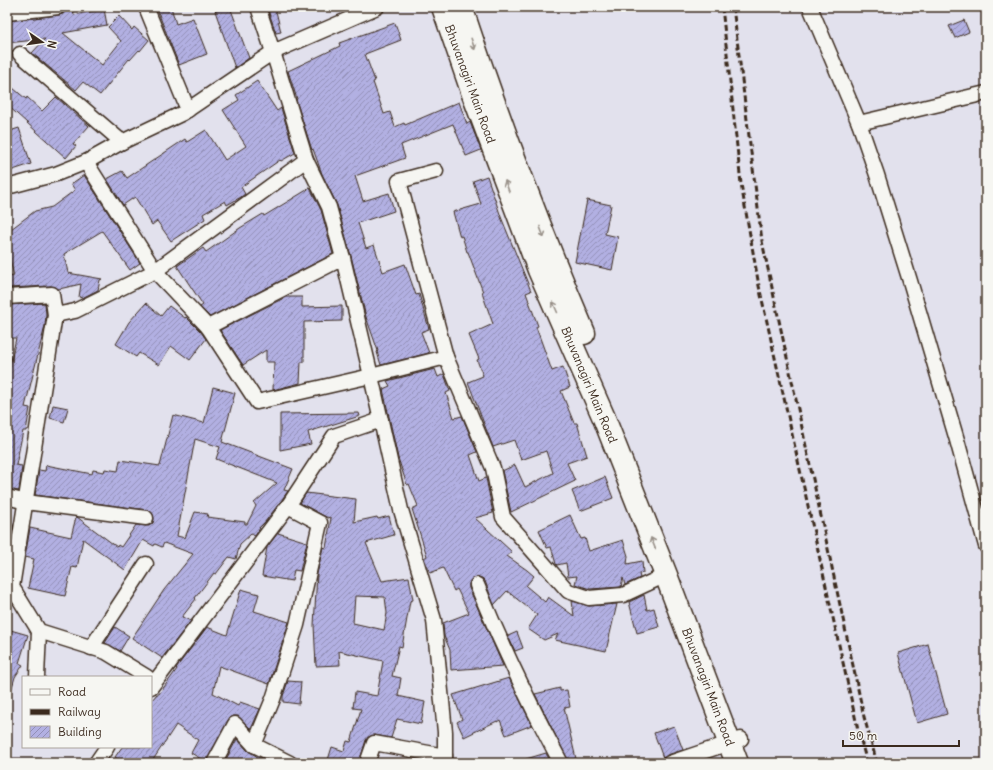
<svg xmlns="http://www.w3.org/2000/svg" width="993" height="770" font-family="Delius,sans-serif">
<defs>
<pattern id="building-hatch" width="6" height="6" patternUnits="userSpaceOnUse"><rect width="6" height="6" fill="#b2b0e2"/><path d="M-1 1l2-2M0 6l6-6M5 7l2-2" fill="none" stroke="#928fb7"/></pattern>
</defs>
<rect width="100%" height="100%" fill="#e2e1ed"/>
<filter id="ink" filterUnits="userSpaceOnUse"><feTurbulence type="fractalNoise" baseFrequency=".025" numOctaves="2"/><feDisplacementMap in="SourceGraphic" scale="8" xChannelSelector="R" yChannelSelector="G"/><feConvolveMatrix kernelMatrix="1 2 1 2 8 2 1 2 1" color-interpolation-filters="sRGB"/></filter>
<g filter="url(#ink)">
<g fill="url(#building-hatch)" stroke="#3b2a1e" fill-rule="evenodd">
<polygon points="66,7 73,7 74,15 104,9 107,25 63,33 102,65 121,41 108,27 119,16 132,30 134,27 149,40 140,51 139,50 130,60 129,59 100,95 83,82 76,90 32,53 45,39 7,43 7,21 59,15 63,14"/>
<polygon points="156,7 171,7 176,24 193,18 207,54 179,65"/>
<polygon points="226,7 230,7 249,58 235,68 215,11"/>
<polygon points="267,7 275,7 281,32 276,33"/>
<polygon points="964,20 969,32 955,38 949,26"/>
<polygon points="395,23 401,40 365,54 375,81 373,82 384,114 390,112 395,127 404,123 405,125 459,102 467,124 470,122 481,150 466,156 453,124 401,145 405,158 355,176 363,201 389,193 394,211 358,223 366,248 374,245 383,272 405,264 416,295 419,294 429,329 421,332 429,353 381,365 377,352 378,351 366,317 351,256 337,205 322,174 313,149 312,150 296,100 297,99 288,71 340,46 339,43"/>
<polygon points="257,81 277,111 281,108 295,153 281,161 280,160 241,187 245,194 241,197 227,205 225,201 203,214 205,219 171,241 157,221 152,225 135,197 123,205 107,179 122,171 127,178 185,139 187,142 206,130 225,160 246,146 223,110 239,100 236,95"/>
<polygon points="7,83 26,99 27,97 42,111 56,97 89,126 73,144 76,146 66,158 7,105"/>
<polygon points="19,128 31,164 7,172 7,132"/>
<polygon points="84,175 140,263 130,270 102,231 64,254 68,273 102,279 100,280 98,290 82,298 79,297 81,284 59,289 51,286 7,288 7,277 14,276 7,248 7,232 35,211 52,207 75,190 71,184"/>
<polygon points="487,176 501,217 531,291 526,293 538,326 536,327 552,371 563,367 570,387 561,391 574,423 577,423 587,456 567,463 575,481 511,512 502,471 515,465 525,487 553,473 546,451 521,460 514,440 493,447 468,382 483,376 477,360 479,359 469,335 493,324 482,293 483,292 468,252 467,252 462,236 460,237 453,212 481,204 473,181"/>
<polygon points="310,188 321,210 333,254 210,317 200,307 203,305 177,266 203,248 206,252 240,228 263,214 264,216"/>
<polygon points="587,200 611,205 605,234 618,237 612,270 575,262"/>
<polygon points="286,297 302,297 302,307 342,306 342,321 304,322 304,362 301,362 300,383 273,390 274,362 266,362 266,350 243,365 220,330"/>
<polygon points="45,303 46,315 45,326 25,407 30,408 26,431 23,431 16,465 22,466 19,491 7,489 7,370 9,370 16,338 7,338 7,305"/>
<polygon points="146,303 161,316 169,306 185,318 186,317 201,332 206,339 190,360 171,346 159,365 139,353 136,357 116,344 129,322"/>
<polygon points="435,369 438,377 444,374 450,391 446,393 454,418 462,416 477,452 470,455 479,481 486,478 493,513 475,518 512,552 507,556 527,570 534,576 526,586 545,602 548,597 574,616 572,601 589,606 617,604 606,651 555,640 558,634 544,640 528,629 537,615 507,591 494,605 485,581 482,578 478,577 471,580 469,584 469,588 503,666 451,670 450,650 444,636 443,623 469,613 457,589 454,591 443,568 430,573 424,558 427,556 412,509 418,506 409,484 407,485 398,458 383,389 390,386 387,381"/>
<path d="M213,387L235,393L222,442L293,469L284,490L288,491L281,501L265,522L259,528H260L255,536L251,534L240,544L236,559L229,557L216,574L214,573L195,598L196,599L182,617L191,621L162,658L132,638L164,590L193,554L164,543L162,547L155,544L154,546L143,540L125,570L83,539L77,568L72,567L65,596L28,588L34,559L25,557L30,528L71,537L76,517H77L117,547L118,545L121,547L136,525L149,526L153,523L154,519L151,512L147,510L35,495L39,470L45,471L46,465L92,474L93,470L104,472L105,469L118,471L120,460L160,466L173,415L204,423ZM195,439L220,447L216,459L277,483L254,503L256,506L247,524H245V522L207,517L208,514L195,512L185,538L177,536Z"/>
<polygon points="53,405 68,408 64,422 50,418"/>
<polygon points="359,413 360,416 308,432 311,444 280,450 280,414"/>
<polygon points="605,477 613,498 580,511 572,491"/>
<path d="M306,493L356,499L354,522L377,517L378,519L389,516L394,535L366,543L382,581L409,577L413,600L410,601L402,647L399,646L392,676L401,678L398,696L425,702L421,724L397,719L391,738L375,735L368,737L366,740L359,763H327L332,747L344,751L347,741L351,742L361,709L353,708L355,692L377,696L383,661L339,651L340,665L316,666L314,625L317,574L323,547L326,548L331,518L326,517L300,503ZM355,596L385,597L387,613L384,630L353,623Z"/>
<polygon points="570,515 581,539 585,538 589,551 623,540 628,556 627,564 642,561 643,573 639,574 640,578 625,585 623,578 621,587 590,589 575,584 577,576 568,577 566,563 557,565 556,564 551,547 547,548 539,530"/>
<polygon points="7,524 13,525 9,554 7,554"/>
<polygon points="278,533 307,542 300,571 294,570 292,581 262,576 267,547"/>
<polygon points="241,589 259,594 254,611 289,622 269,684 219,666 213,693 238,706 240,702 260,709 251,729 238,716 234,716 230,717 206,762 191,753 198,740 176,725 151,763 123,763 115,757 122,747 151,747 151,701 157,694 159,694 177,669 176,668 207,627 227,635"/>
<polygon points="644,595 647,610 654,608 659,627 637,633 629,602"/>
<polygon points="115,627 129,636 120,651 105,643"/>
<polygon points="7,629 28,635 19,663 23,665 15,677 10,694 7,693"/>
<polygon points="517,632 523,648 515,651 508,636"/>
<polygon points="928,644 947,714 917,723 898,653"/>
<polygon points="509,678 532,725 506,735 500,720 497,722 497,721 464,737 457,722 462,719 453,695"/>
<polygon points="288,681 301,682 299,704 283,702 283,696"/>
<polygon points="560,688 560,691 567,690 570,707 564,708 577,763 569,763 535,694"/>
<polygon points="674,726 683,750 667,755 663,758 654,733"/>
<polygon points="237,739 248,751 268,763 224,763"/>
<polygon points="546,753 551,763 526,763 526,759"/>
</g>
<g fill="none" stroke-linecap="round" stroke-linejoin="round">
<g stroke="#3b2a1e" stroke-width="17">
<g id="street">
<polyline points="146,7 188,110"/>
<polyline points="258,7 273,52 377,7"/>
<polyline points="810,7 859,123 877,175 910,281 957,440 986,546"/>
<polyline points="7,13 58,7"/>
<polyline points="20,54 122,142"/>
<polyline points="859,123 986,93"/>
<polyline points="86,162 155,271 306,160"/>
<polyline points="7,187 56,174 86,162 122,142 183,113 273,52 306,160 329,207 343,258 371,376 401,510 434,620 445,732 445,763"/>
<polyline points="7,297 52,294 55,315 75,311 155,271 208,327 343,258"/>
<polyline points="55,315 12,587 39,631 106,652 147,677"/>
<polyline points="208,327 257,402 371,376 446,357 399,181 436,171"/>
<polyline points="446,357 493,468 503,517 568,591 589,598 623,595 666,575"/>
<polyline points="7,497 26,502 146,518"/>
<path d="M477,585C502,646 530,705 561,763"/>
<polyline points="91,648 146,564"/>
<polyline points="37,677 39,631"/>
<polyline points="151,687 288,506 334,436 381,420"/>
<polyline points="254,745 273,699 297,625 320,523 288,506"/>
<polyline points="96,763 107,747"/>
<polyline points="214,763 235,724 254,745 290,763"/>
<polyline points="367,763 374,743 445,756"/>
<polyline points="670,763 741,739"/>
</g>
</g>
<g stroke="#3b2a1e" stroke-width="25">
<g id="primary">
<polyline points="443,7 473,94 539,270 604,418 666,575 737,763"/>
<path d="M461,7C498,118 538,226 584,333"/>
</g>
</g>
<use href="#street" stroke="#f6f6f2" stroke-width="14"/>
<use href="#primary" stroke="#f6f6f2" stroke-width="22"/>
<g stroke="#3b2a1e" stroke-width="3" stroke-dasharray="6 3" stroke-linecap="butt">
<polyline points="722,7 741,184 759,286 858,730 867,763"/>
<polyline points="733,7 762,241 864,717 877,763"/>
</g>
</g>
<defs><path id="oneway-shaft" d="M-6 0H5M1.5-3L5.5 0L1.5 3" fill="none" stroke-width="1.6" stroke-linecap="round" stroke-linejoin="round"/></defs>
<g stroke="#989088">
<use href="#oneway-shaft" transform="translate(473 44) rotate(72)"/>
<use href="#oneway-shaft" transform="translate(507 186) rotate(-110)"/>
<use href="#oneway-shaft" transform="translate(542 232) rotate(69)"/>
<use href="#oneway-shaft" transform="translate(555 307) rotate(-114)"/>
<use href="#oneway-shaft" transform="translate(653 543) rotate(-112)"/>
</g>
</g>
<g text-anchor="middle" stroke-width="3" stroke-linejoin="round" paint-order="stroke">
<g font-size="12" fill="#3b2a1e" stroke="#f6f6f2">
<text transform="translate(470 84) rotate(70)" y="4">Bhuvanagiri Main Road</text>
<text transform="translate(589 385) rotate(67)" y="4">Bhuvanagiri Main Road</text>
<text transform="translate(708 687) rotate(69)" y="4">Bhuvanagiri Main Road</text>
</g>
</g>
<rect width="993" height="770" fill="none" stroke="#f6f6f2" stroke-width="24"/>
<rect x="12" y="12" width="969" height="746" fill="none" stroke="#3b2a1e" stroke-width="1.5" filter="url(#ink)"/>
<rect x="22" y="676" width="130" height="72" fill="#f6f6f2" stroke="#aba49d"/>
<rect x="30" y="689" width="20" height="6" fill="#f6f6f2" stroke="#aba49d"/>
<text x="58" y="696" font-size="12" fill="#3b2a1e">Road</text>
<rect x="30" y="709" width="20" height="6" fill="#3b2a1e" stroke="#aba49d"/>
<text x="58" y="716" font-size="12" fill="#3b2a1e">Railway</text>
<rect x="30" y="726" width="20" height="12" fill="url(#building-hatch)" stroke="#aba49d"/>
<text x="58" y="736" font-size="12" fill="#3b2a1e">Building</text>
<g transform="translate(42 42) rotate(103)" stroke="#f6f6f2" stroke-width="3" paint-order="stroke">
<path d="M0-3L7 15L0 10L-7 15Z" fill="#3b2a1e"/>
<text y="-6" font-size="11" font-weight="bold" text-anchor="middle" fill="#3b2a1e">N</text>
</g>
<path d="M843 740v6h116v-6" fill="none" stroke="#3b2a1e" stroke-width="2"/>
<text x="849" y="740" font-size="12" fill="#3b2a1e" stroke="#f6f6f2" stroke-width="3" paint-order="stroke">50 m</text>
</svg>
